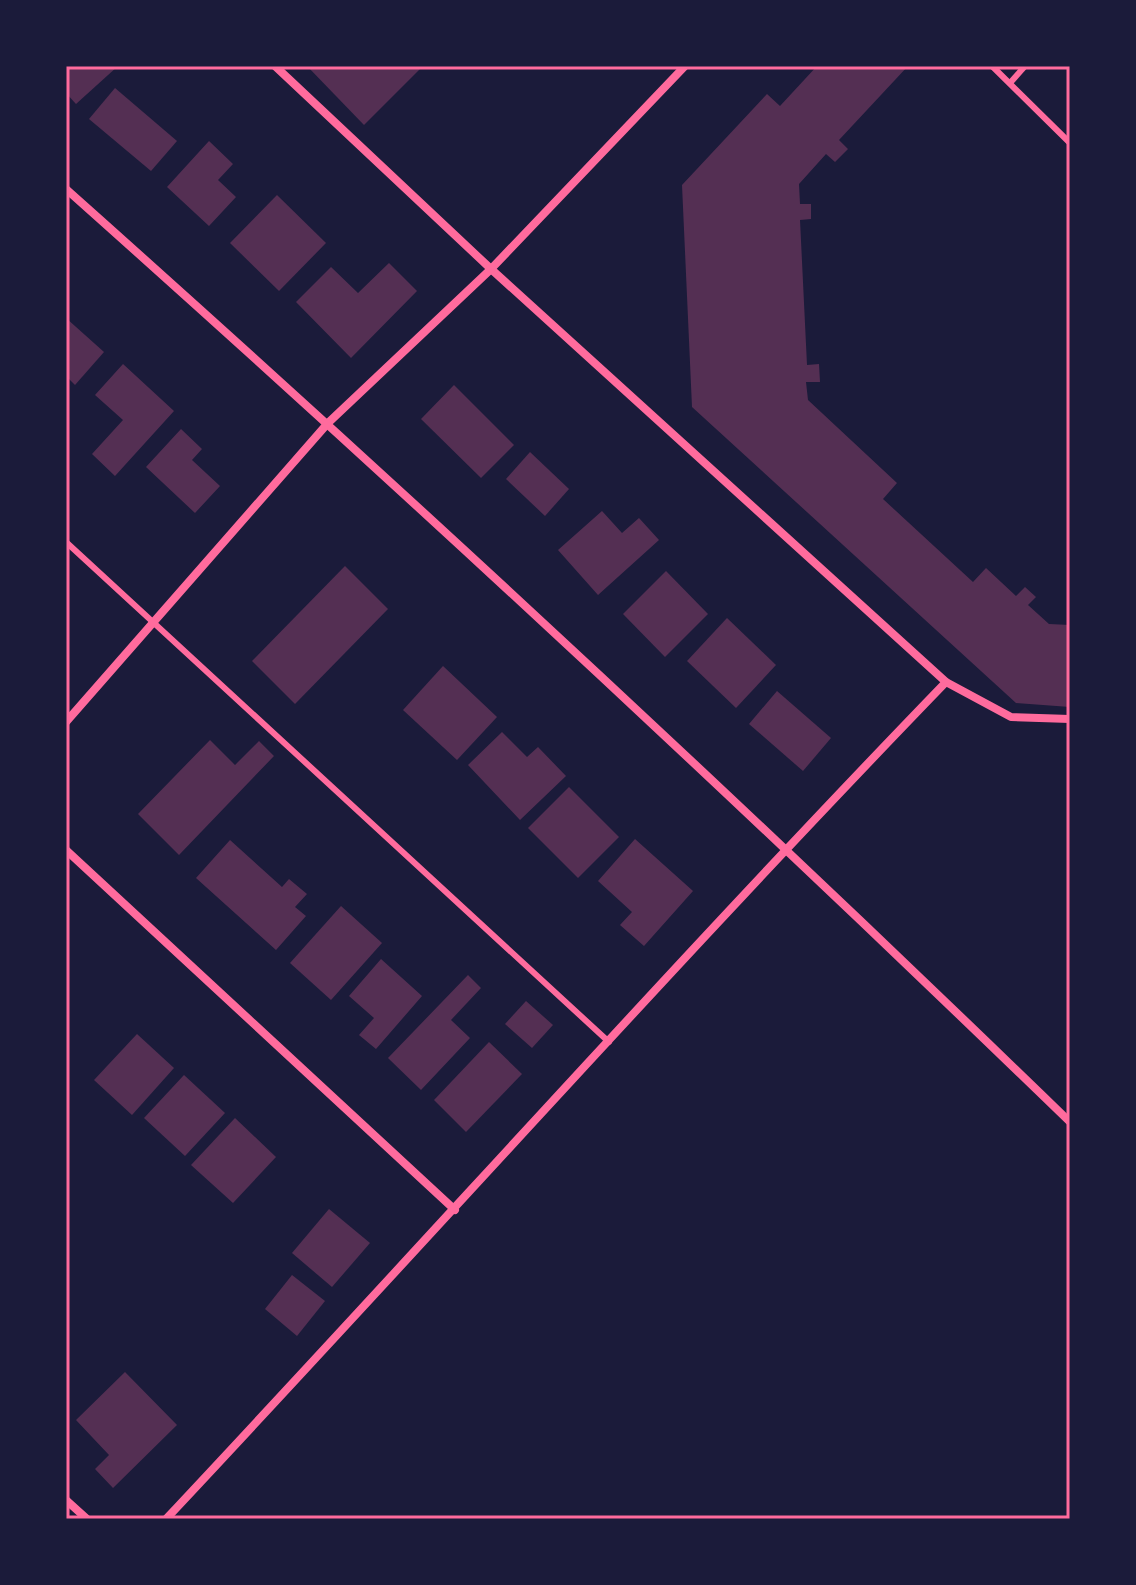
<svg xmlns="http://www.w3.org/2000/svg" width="1136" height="1585" font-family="'Titillium Web',sans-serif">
<rect width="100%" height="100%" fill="#1b1b3a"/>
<g fill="#542f53">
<polygon points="66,66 118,66 76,104 66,93"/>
<polygon points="307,66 423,66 364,125"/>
<polygon points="817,66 908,66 839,140 848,149 835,162 826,154 799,184 800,204 811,204 811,219 800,220 807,365 819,364 820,382 806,382 808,400 897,483 883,499 973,582 986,568 1016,596 1025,587 1036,597 1028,605 1049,624 1070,625 1070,707 1016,703 692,407 682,185 767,94 780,106"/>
<polygon points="115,88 177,141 151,171 89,119"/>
<polygon points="209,141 233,164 218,180 236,197 209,226 167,187"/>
<polygon points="277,195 326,243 279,291 230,243"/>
<polygon points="389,263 417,291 351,358 296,302 331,267 358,293"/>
<polygon points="66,318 104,352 75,385 66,376"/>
<polygon points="123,364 174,411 115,476 92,454 123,420 95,395"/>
<polygon points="454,385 514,445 481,478 421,419"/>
<polygon points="181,429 202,449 192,460 220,486 195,513 146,467"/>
<polygon points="530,452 569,489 545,516 506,479"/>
<polygon points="602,511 622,533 639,518 659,540 598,595 558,550"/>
<polygon points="345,566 388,609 295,704 252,661"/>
<polygon points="666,571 708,614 665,657 623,614"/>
<polygon points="727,618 776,665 736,708 687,661"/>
<polygon points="443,666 497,717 457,760 403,710"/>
<polygon points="777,691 831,738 803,771 749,724"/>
<polygon points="502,732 527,757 538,747 566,776 520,820 468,765"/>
<polygon points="210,740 235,765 259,741 274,756 179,855 138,814"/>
<polygon points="569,787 619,837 578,878 528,828"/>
<polygon points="635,839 693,891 644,946 620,925 632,912 598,881"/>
<polygon points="230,840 282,887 289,879 307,894 295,907 306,916 276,950 196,878"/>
<polygon points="341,906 382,943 331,1000 290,963"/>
<polygon points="381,959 422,996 376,1049 359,1035 374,1018 349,996"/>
<polygon points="468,975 481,988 451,1020 470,1038 421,1090 388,1058"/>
<polygon points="526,1001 553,1025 532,1048 505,1024"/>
<polygon points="137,1034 174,1068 132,1115 94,1080"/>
<polygon points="489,1042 522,1074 466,1132 434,1100"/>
<polygon points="184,1075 225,1113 185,1156 144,1118"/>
<polygon points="235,1118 276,1157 233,1203 191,1165"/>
<polygon points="329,1209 370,1243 332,1287 292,1253"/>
<polygon points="292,1275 325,1301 297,1336 265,1309"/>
<polygon points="125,1372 177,1425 113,1488 95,1469 109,1455 76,1420"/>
</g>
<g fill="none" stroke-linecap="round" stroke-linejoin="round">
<g stroke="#ff6b9d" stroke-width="6">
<polyline points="992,66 1070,143"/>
<polyline points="1010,83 1025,66"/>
<polyline points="66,542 609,1042"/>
</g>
<g stroke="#ff6b9d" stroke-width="8">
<polyline points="275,66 491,269 946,682"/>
<path d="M66,189C407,493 742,804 1070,1122"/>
<polyline points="66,722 328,423 491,269 685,66"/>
<polyline points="66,850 455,1210"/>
<polyline points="66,1500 87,1519"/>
<path d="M166,1519C427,1241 681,956 946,682L1011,717L1070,719"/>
</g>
</g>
<rect width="1136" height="1585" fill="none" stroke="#1b1b3a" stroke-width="136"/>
<rect x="68" y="68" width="1000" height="1449" fill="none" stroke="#ff6b9d" stroke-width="3"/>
</svg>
